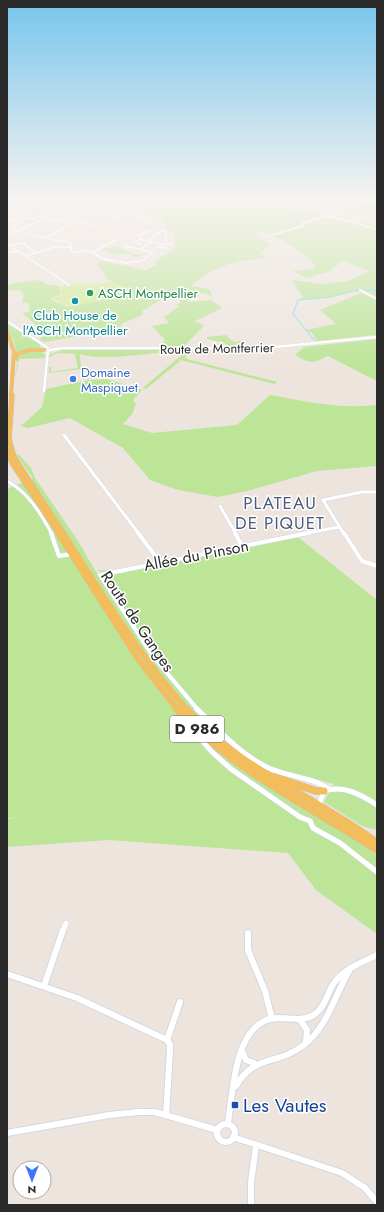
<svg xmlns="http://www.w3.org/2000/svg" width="384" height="1212" font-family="Jost,sans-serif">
<rect width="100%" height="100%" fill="#ede4dd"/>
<polygon fill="#dfdde5" points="7,200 52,200 50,201 64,204 39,218 39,219 30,225 17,223 33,213 20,211 20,209 16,207 7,209"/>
<g fill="#bce598">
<path d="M134,200H145L150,203L169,200H343L348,205L369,200H377V217L343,211L350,206H318L316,201H281L297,212H317L324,216L377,225V335L317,341L312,333L305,330L336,324L320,310L361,293L357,290L329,298L297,299L303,297L294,284L293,280L321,284L347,281L370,271L343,261L328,272L306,278L293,271L316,268C313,256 272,233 259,231L256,236L270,244L259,254L268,257C234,262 218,263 191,286L209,289L212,296L204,293L188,294L187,297L188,302L211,300L222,308L195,321L204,326L184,346H160L165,340L152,326L169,323L164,317L180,306L176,305L180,303L179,298H181C169,292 153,305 142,311V315L121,324V326L115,329L45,342L40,340L41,337L69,334C60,329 48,332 40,328C36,326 28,317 22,313L29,312L30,308L28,303H22L24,295L21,291L14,290L7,291V286L14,283L39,280L48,285L60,286L61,294L50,299L67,307L99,301L129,290L105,278V274L97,265L100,261L127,266L145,271L157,264L154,262L176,248L173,231L164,229L168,226L164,223L166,221L142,211L145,209L132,201Z"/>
<polygon points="117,246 120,246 118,248 140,255 137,257 127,254 111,254 101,249"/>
<path d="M7,324L38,343L41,347L40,349L16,355C17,340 7,332 7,324Z"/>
<path d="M226,335C231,341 233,343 241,341L242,345L239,347H228L225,343L207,339V337Z"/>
<path d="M377,339V381L328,356C312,364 311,364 295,355L304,347Z"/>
<path d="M63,350H185L191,352L185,357L187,359L277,382L275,384L181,360L146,389L143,388L183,354L177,352C149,352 105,362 80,354L81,369L49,373V367H51V372L78,368L75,354L57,353L48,358L50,354Z"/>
<polygon points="29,351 40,351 45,354 45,358 19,359 15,379 18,356"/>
<path d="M107,379L142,390L133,400L136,404L132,414L123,424L152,433L237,425L270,395C308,402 337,409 377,405V466L317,471L247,491L218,497L178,490L150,480L123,448L70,418L28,428L21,426L42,407L46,389L88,380Z"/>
<polygon points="18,454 31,468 35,478 78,541 96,572 102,576 98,570 130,571 157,562 294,534 377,600 377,830 362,826 324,802 334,784 272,768 377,856 377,934 316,890 288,853 109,840 7,847 7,819 19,817 7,818 7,489 33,478 16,455"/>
</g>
<polygon fill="#d2ec94" points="111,282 129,289 98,301 68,307 52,298 62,295 61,287 79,283 84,285"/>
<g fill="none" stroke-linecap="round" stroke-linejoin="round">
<polyline stroke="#6edff1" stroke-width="1" points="315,341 293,314 298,300 330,297 359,290 377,290"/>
<g stroke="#d2d8e4" stroke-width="2.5">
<g id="minor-far5">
<polyline points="114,200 140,218 155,224"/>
<polyline points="81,202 90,200"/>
<polyline points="87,204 96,202 93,200"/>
<polyline points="75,207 90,205 112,217"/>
<polygon points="115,216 115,218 112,217"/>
<polyline points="328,216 377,229"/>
<polyline points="72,218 95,226"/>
<polyline points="7,219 21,221"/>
<polyline points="43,219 40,217 74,200"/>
<polyline points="19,230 12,229 25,219 40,217"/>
<polyline points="18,231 46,238 61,230 80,210 65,204"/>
<polyline points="7,235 44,219 69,221"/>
<polyline points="271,235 303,226 302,223 335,214 346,206 377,200"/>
<polyline points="46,238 71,243 71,252 89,251 104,259 127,263 141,261 153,253"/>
<polyline points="147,241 140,239 139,236 147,231 159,233"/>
<polyline points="152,242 167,245 166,248"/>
<polyline points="137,243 141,244 135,243 140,239"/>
<polyline points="7,244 69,285"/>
<polyline points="9,245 23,243 37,254"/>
<polyline points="124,246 140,249"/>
<polygon points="159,246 166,248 158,247"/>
<polyline points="93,252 118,239"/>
<polyline points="7,253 18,251"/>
<polyline points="153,253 140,249 152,242 147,241 162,231 165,232 167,245 173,244"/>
<polyline points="26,256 55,247 71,247"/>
</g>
</g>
<g stroke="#d2d8e4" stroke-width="3">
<g id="minor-far4">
<polyline points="360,290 377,299"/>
<polyline points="7,321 48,348"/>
<polyline points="50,350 63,348 264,348 377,337"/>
<polyline points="44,391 48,351"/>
</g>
</g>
<g stroke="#d2d8e4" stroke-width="4">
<g id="minor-far3">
<polyline points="64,435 139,534"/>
<path d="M7,481C28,492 41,514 52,534"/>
<polyline points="220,506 236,534"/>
<polyline points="303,534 339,527"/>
<polyline points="344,534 323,500 362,492 377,492"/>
</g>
</g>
<g stroke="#d2d8e4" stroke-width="5">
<g id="minor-far2">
<polyline points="51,533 59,556 71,554"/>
<polyline points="138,533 160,562"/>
<polyline points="235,533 242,546"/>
<polyline points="344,533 362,561 377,566"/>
<polyline points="198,710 152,655 100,575 308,533"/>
</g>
</g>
<g stroke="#d2d8e4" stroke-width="6">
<g id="minor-far1">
<path d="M197,709C217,729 244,758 271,769C289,777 312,777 329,789"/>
<polyline points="188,724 211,751 231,769 300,817 310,821"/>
<path d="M320,802L324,791C344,785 360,794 377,805"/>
<polyline points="310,821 313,828 340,843 377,872"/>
<polyline points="63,931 66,923"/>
</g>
</g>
<g stroke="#d2d8e4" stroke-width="8">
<g id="minor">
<polyline points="248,933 248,950 265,991 272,1019"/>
<polyline points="7,974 77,998 167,1040 170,1045 170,1050 166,1115"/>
<polyline points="44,986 63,930"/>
<polyline points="300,1020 307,1030 306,1043"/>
<polyline points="167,1040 180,1002"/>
<polyline points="242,1051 246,1060 254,1063"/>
<path d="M236,1086C255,1053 278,1066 305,1044C327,1027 335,995 349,971"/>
<path d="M228,1123C233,1093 234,1028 270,1019C285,1015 301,1024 315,1014C326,1006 327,993 334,983C344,969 362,962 377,955"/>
<circle cx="226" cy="1133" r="9"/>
<polyline points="7,1133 109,1115 139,1112 155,1112 217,1130"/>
<polyline points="233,1137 342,1173 365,1188 377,1202"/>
<polyline points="251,1205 251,1182 256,1146"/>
</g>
</g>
<g stroke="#c4c4c4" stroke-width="4">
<g id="major-far3">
<polyline points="7,331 14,352 11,396"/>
<polyline points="16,359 17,354 30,350 44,350"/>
</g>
</g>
<g stroke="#c4c4c4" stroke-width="5.5">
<g id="major-far2">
<polyline points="12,395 9,439 14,457 64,534"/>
<polyline points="7,450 12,463 59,534"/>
</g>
</g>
<g stroke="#c4c4c4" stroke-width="6">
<g id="major-far1">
<polyline points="58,533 138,659 178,710"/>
<path d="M63,533C102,594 139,655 187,710"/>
</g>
</g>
<g stroke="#c4c4c4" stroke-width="8">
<g id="major">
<path d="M177,709C232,770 309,805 377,850"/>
<path d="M186,709C238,769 314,796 377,843"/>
<polyline points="275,777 316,791 324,791"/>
</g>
</g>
<use href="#minor-far5" stroke="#fff" stroke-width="2"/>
<use href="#minor-far4" stroke="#fff" stroke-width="2.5"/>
<use href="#minor-far3" stroke="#fff" stroke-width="3"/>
<use href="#minor-far2" stroke="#fff" stroke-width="4"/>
<use href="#minor-far1" stroke="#fff" stroke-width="5"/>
<use href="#minor" stroke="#fff" stroke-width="6"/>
<use href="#major-far3" stroke="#f3bd5c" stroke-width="3.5"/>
<use href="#major-far2" stroke="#f3bd5c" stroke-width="4.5"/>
<use href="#major-far1" stroke="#f3bd5c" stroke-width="5.5"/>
<use href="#major" stroke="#f3bd5c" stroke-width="7"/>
</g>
<linearGradient id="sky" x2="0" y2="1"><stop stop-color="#77c5ec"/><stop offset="0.54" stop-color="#f7f3f0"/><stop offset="1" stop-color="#f7f3f0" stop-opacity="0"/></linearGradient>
<rect width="384" height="370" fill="url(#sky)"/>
<circle fill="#2e9e5b" stroke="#fff" stroke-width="1.5" cx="90" cy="293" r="4"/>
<circle fill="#0f9aa8" stroke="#fff" stroke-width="1.5" cx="75" cy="301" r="4"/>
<circle fill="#3f7fe0" stroke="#fff" stroke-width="1.5" cx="73" cy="379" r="4"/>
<rect fill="#1a4fb4" stroke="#fff" stroke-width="1.5" x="231" y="1101" width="8" height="8" rx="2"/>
<g text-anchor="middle" stroke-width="3" stroke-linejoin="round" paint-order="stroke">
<g font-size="13" fill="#27864d" stroke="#fff" text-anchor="start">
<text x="98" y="298">ASCH Montpellier</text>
</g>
<g font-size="13" fill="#0d838f" stroke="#fff">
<text x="75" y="320">Club House de<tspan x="75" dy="15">l'ASCH Montpellier</tspan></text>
</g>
<g font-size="13" fill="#2b2b2b" stroke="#fff">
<text transform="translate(217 348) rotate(-1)" y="5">Route de Montferrier</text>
</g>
<g font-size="13" fill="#366cbe" stroke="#fff" text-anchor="start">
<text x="81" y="377">Domaine<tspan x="81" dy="15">Maspiquet</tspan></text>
</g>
<rect fill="#fff" stroke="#6b6b6b" stroke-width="1" x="170" y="716" width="54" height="26" rx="3"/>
<g font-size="15" font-weight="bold" fill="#2b2b2b">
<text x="197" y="734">D 986</text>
</g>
<g font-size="16" fill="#2b2b2b" stroke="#fff">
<text transform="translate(196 555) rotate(-11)" y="6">Allée du Pinson</text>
<text transform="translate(138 621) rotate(56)" y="6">Route de Ganges</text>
</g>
<g font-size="17" letter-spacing="1" fill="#4a5a7d" stroke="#fff">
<text x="280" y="509">PLATEAU<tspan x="280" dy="20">DE PIQUET</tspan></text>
</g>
<g font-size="19" fill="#164399" stroke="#fff" text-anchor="start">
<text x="243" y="1112">Les Vautes</text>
</g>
</g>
<rect width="384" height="1212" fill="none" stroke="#2b2b2b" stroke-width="16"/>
<g transform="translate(32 1180) rotate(180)"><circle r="19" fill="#ffffff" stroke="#aaaaaa"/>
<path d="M0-3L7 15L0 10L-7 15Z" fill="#3a77fd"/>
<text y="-6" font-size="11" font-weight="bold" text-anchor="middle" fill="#2b2b2b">N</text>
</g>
</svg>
